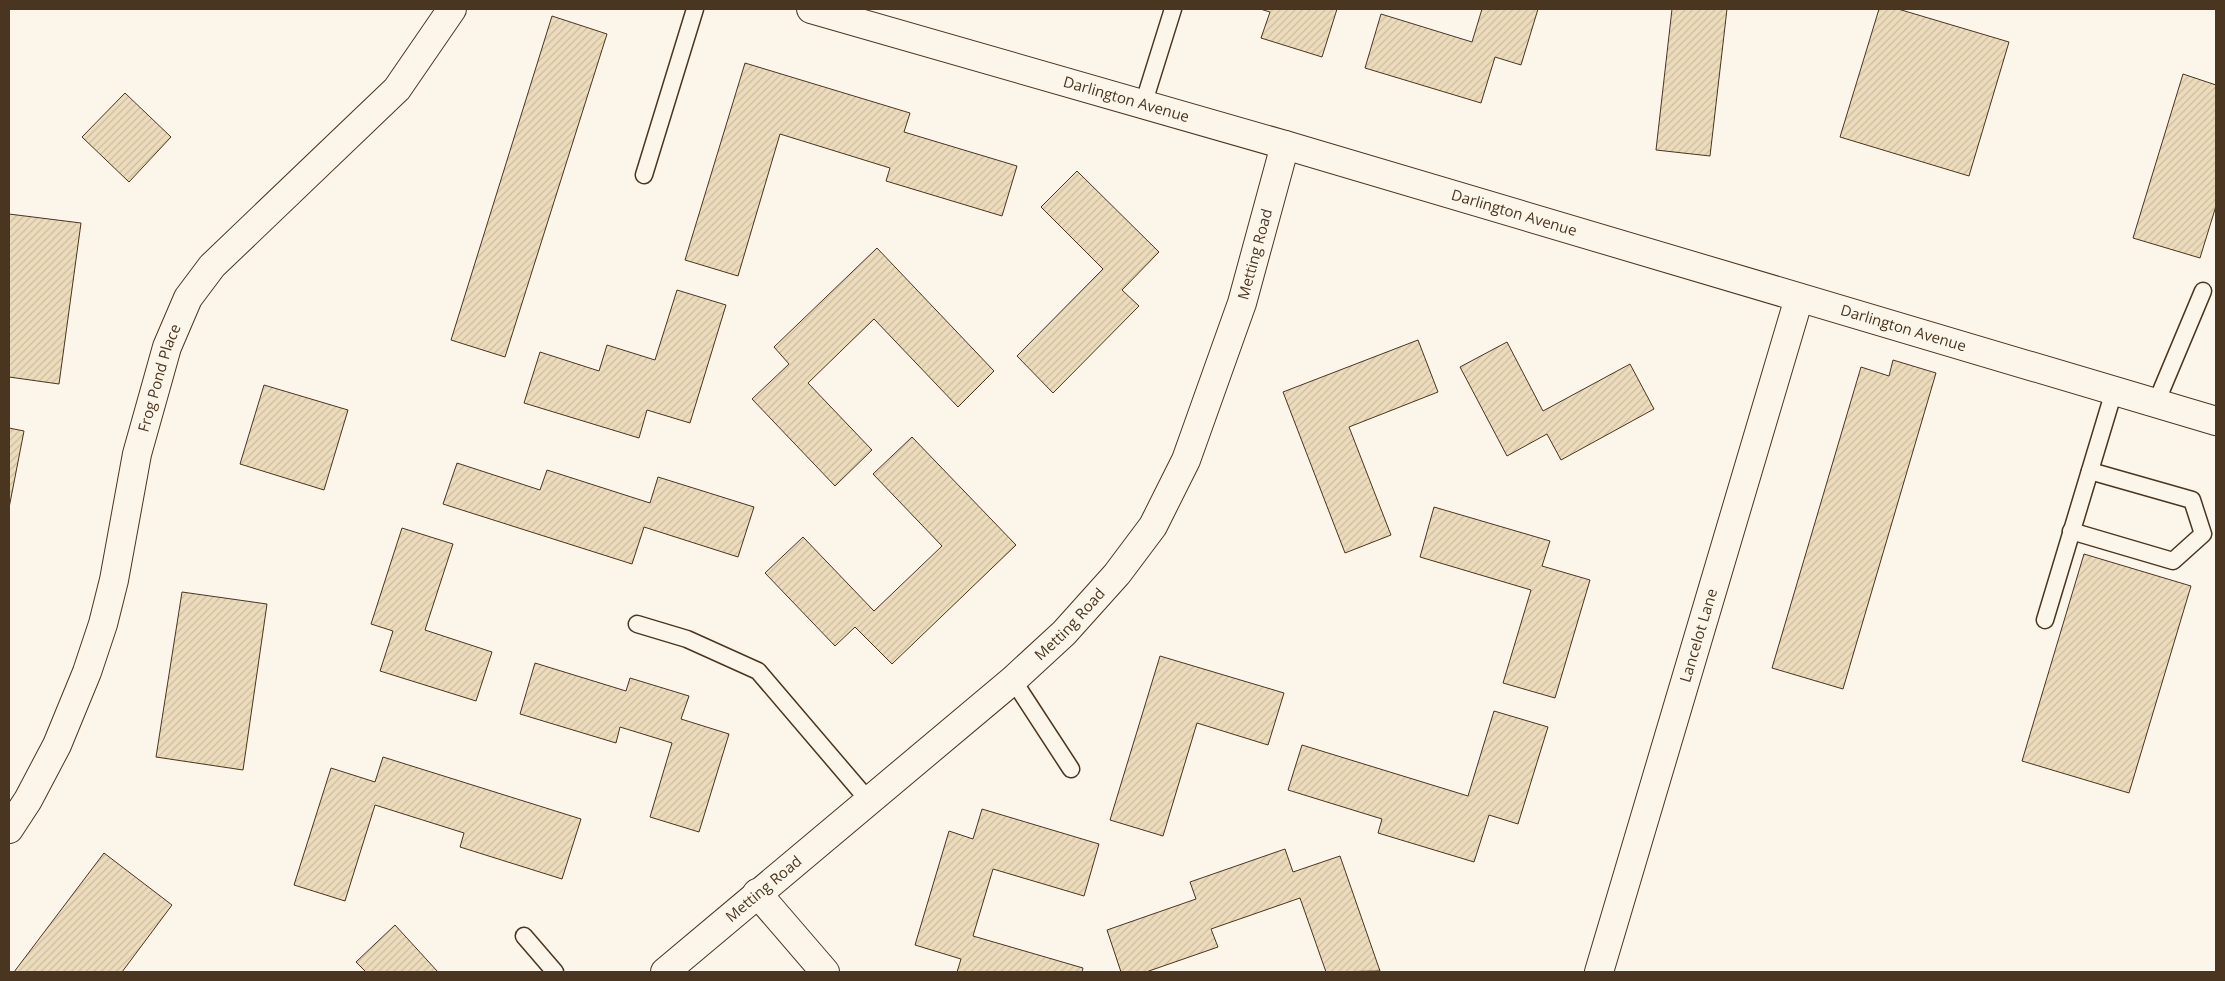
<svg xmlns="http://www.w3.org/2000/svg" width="2225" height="981" font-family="'Open Sans',sans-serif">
<defs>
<pattern id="building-hatch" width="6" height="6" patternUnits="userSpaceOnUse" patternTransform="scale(1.25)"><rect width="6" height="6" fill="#ecdcbc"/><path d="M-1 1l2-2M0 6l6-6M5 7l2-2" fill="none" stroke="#ccbda1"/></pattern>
</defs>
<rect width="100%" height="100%" fill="#fbf6e9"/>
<g fill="url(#building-hatch)" stroke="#4a3520">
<polygon points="1260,9 1337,9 1322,57 1261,38 1270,12"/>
<polygon points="1482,9 1538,9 1521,65 1495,57 1481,103 1365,68 1381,14 1472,42"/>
<polygon points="1672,9 1727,9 1710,156 1656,150"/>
<polygon points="1879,9 1898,9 2009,42 1969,176 1840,137"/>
<polygon points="552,16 607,34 505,357 451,340"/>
<polygon points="745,63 910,113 904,132 1017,166 1002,216 886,181 890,168 780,134 738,276 685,260"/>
<polygon points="2183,74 2216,85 2216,206 2200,258 2133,238"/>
<polygon points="125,93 171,137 129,182 82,137"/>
<polygon points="1077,171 1159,252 1122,290 1139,306 1053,393 1017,356 1103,269 1041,207"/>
<polygon points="9,214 81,223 59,384 9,377"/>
<polygon points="877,248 994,371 958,407 874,319 808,383 872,450 835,486 752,399 789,364 774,347"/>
<polygon points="677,290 726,305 690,423 647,410 639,438 524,403 540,352 599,371 607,345 655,360"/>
<polygon points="1418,340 1438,392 1349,427 1391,535 1345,553 1283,392"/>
<polygon points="1507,342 1543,411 1630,364 1654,409 1561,460 1547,434 1507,456 1460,367"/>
<polygon points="1893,360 1936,373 1843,689 1772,668 1861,367 1889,376"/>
<polygon points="264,385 348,410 324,490 240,464"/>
<polygon points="9,428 24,431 9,508"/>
<polygon points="912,437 1016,545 892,664 855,627 835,646 765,573 803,537 874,611 942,546 873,474"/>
<polygon points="457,463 540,490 547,470 650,503 658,477 754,507 738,557 644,527 632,564 443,504"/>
<polygon points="1434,507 1550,541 1542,566 1590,580 1555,698 1503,683 1531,590 1420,557"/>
<polygon points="402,528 453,544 425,630 492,652 476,701 380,671 393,631 371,624"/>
<polygon points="2084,554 2191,586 2129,793 2022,761"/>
<polygon points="182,592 267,604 243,770 156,757"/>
<polygon points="1160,656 1284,693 1268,745 1197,723 1163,836 1110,820"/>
<polygon points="535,663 626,691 630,678 689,696 681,719 729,734 699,832 650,817 672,743 620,727 616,743 520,714"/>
<polygon points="1494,711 1548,727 1518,824 1489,815 1474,862 1378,833 1382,819 1288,790 1302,745 1468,796"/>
<polygon points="383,757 581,819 562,879 460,847 464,833 375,805 345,901 294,885 331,768 375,782"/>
<polygon points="982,809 1099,844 1084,896 993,869 973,936 1083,968 1082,972 957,972 961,959 915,945 949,831 973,839"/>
<polygon points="1285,849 1293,872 1340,856 1380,971 1326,972 1300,898 1211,929 1218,947 1146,972 1121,972 1107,930 1196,899 1190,882"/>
<polygon points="104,853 172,905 122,972 14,972"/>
<polygon points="395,925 438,972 366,972 356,962"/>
</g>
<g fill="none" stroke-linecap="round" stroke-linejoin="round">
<g stroke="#4a3520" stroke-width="19">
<g id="lane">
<polyline points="1143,105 1173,9"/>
<polyline points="644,175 695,9"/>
<polyline points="2156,403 2203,291"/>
<polyline points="2071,531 2173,561 2203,534 2192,500 2090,471"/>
<polyline points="2045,620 2114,391"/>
<polyline points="637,624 687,639 758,671 869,801"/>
<polyline points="1013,680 1071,769"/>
<polyline points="524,936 555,972"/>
</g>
</g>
<g stroke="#4a3520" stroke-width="30">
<g id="street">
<path id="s1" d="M811,9L1285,145L2216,421"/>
<path id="s2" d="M9,829L28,800L57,745L87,672L103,624L114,580L137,454L167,347L188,298L212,266L397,89L452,9"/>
<polyline points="757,893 825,972"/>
<path id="s3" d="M665,972L1013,680L1064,633L1117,574L1153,526L1186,460L1242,303L1285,145"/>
<path id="s4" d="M1599,972L1799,298"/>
</g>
</g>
<use href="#lane" stroke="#fbf6e9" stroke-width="16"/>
<use href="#street" stroke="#fbf6e9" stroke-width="28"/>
</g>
<g text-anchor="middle" stroke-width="4" stroke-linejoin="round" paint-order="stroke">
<g font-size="15" fill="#4a3520" stroke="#fbf6e9">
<text dy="5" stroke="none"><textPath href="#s1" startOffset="328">Darlington Avenue</textPath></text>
<text dy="5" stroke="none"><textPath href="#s1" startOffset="732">Darlington Avenue</textPath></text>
<text dy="5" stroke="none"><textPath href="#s3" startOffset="954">Metting Road</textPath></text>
<text dy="5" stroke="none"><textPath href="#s1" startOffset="1138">Darlington Avenue</textPath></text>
<text dy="5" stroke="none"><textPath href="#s2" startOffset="479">Frog Pond Place</textPath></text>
<text dy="5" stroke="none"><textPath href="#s3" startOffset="534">Metting Road</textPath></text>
<text dy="5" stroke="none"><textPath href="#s4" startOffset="351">Lancelot Lane</textPath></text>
<text dy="5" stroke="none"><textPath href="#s3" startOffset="129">Metting Road</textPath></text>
</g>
</g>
<rect width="2225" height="981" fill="none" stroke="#4a3520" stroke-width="20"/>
</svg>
